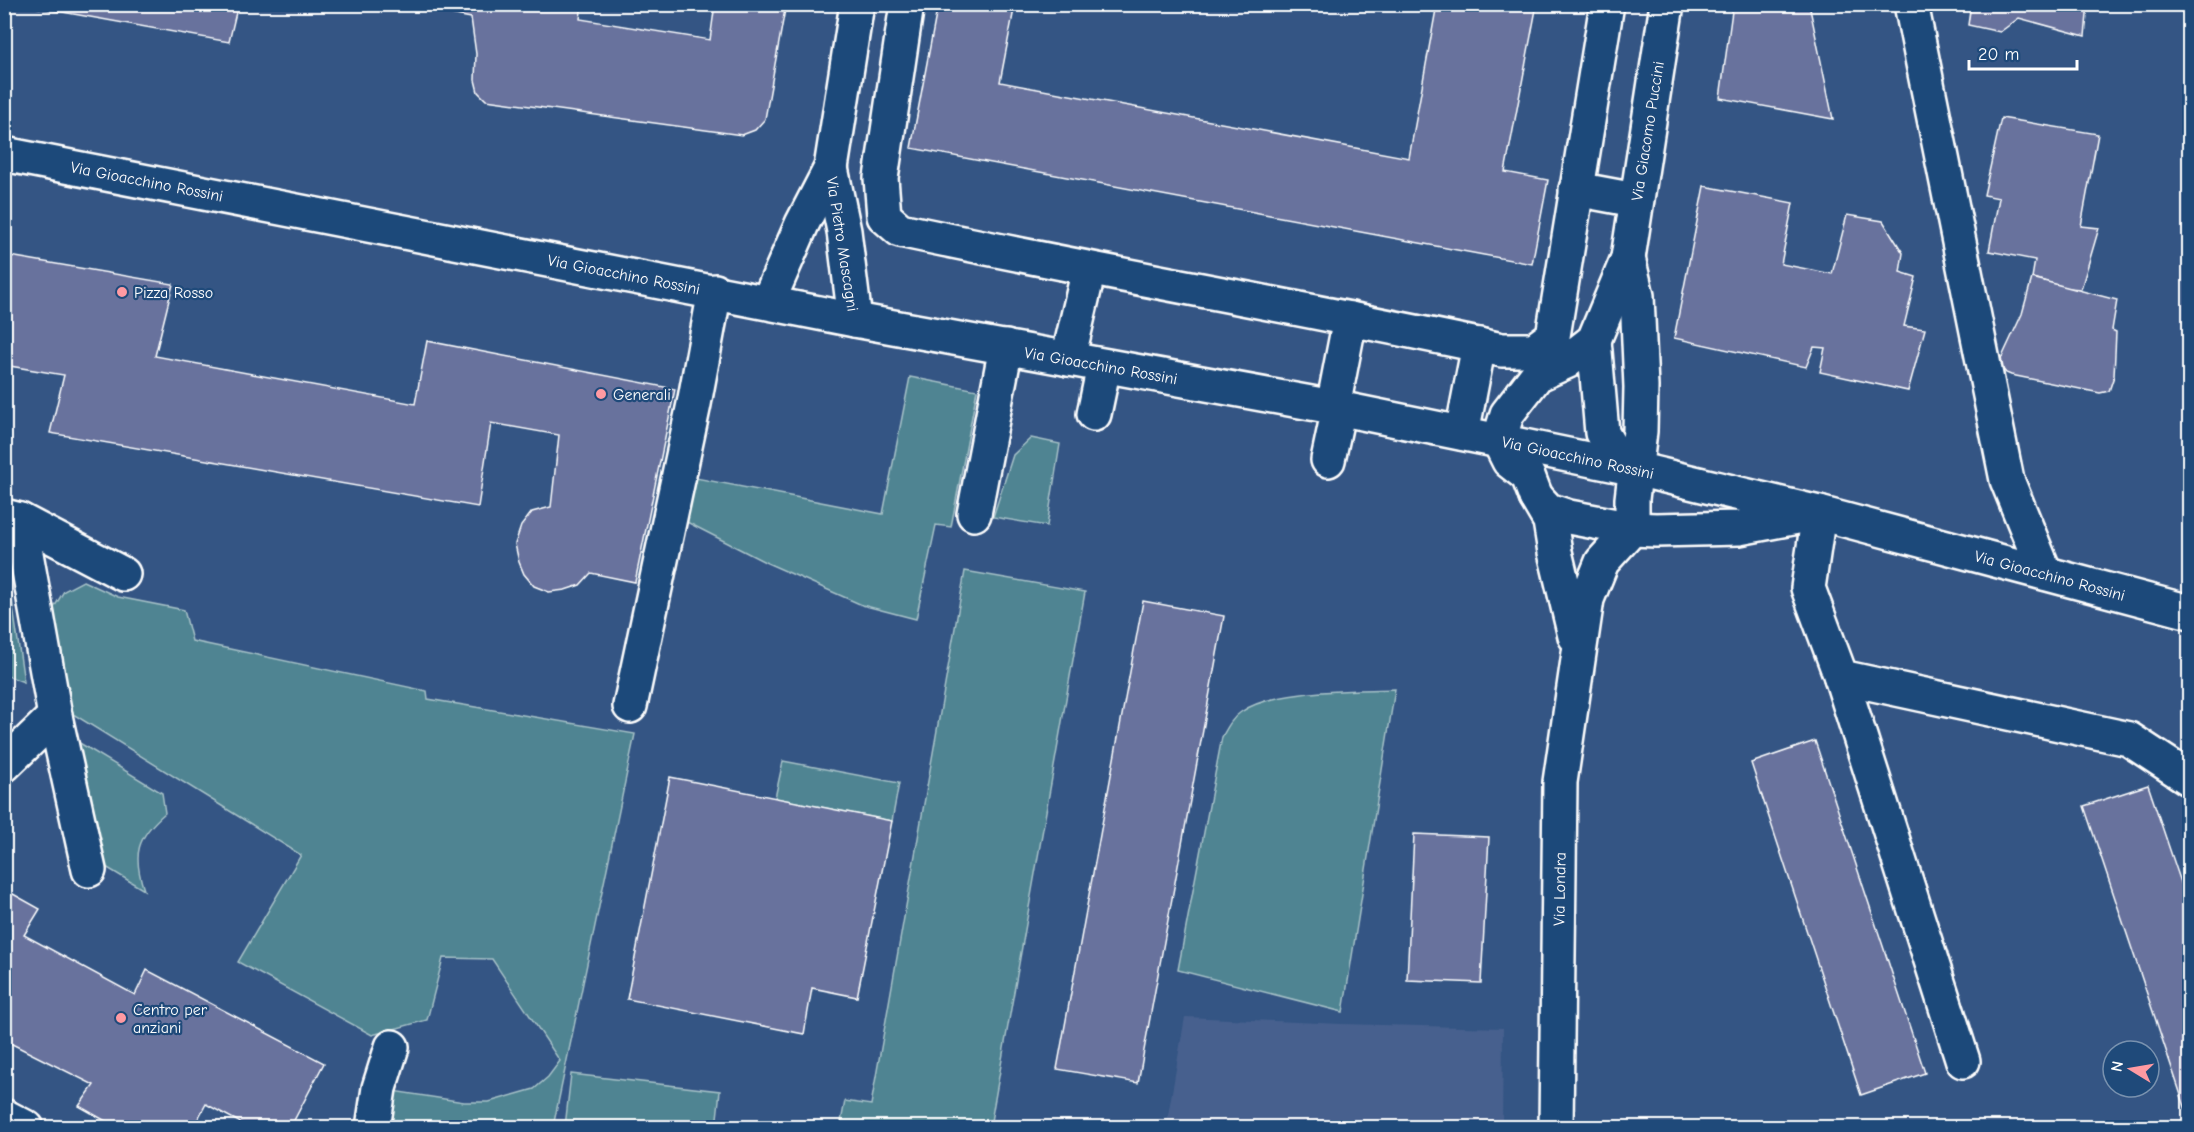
<svg xmlns="http://www.w3.org/2000/svg" width="2194" height="1132" font-family="'Comic Neue',sans-serif">
  <style>
    .built { fill: #47618e }
    .green { fill: #4f8492; stroke: #a7c2c8; stroke-width: 1.5 }
    .building { fill: #67729d; stroke: #fff; stroke-width: 1.5 }
    .lines { fill: none; stroke-linecap: round; stroke-linejoin: round }
    .minor-casing { stroke: #fff; stroke-width: 38 }
    .major-casing { stroke: #fff; stroke-width: 38 }
    .minor { stroke: #1f4a7a; stroke-width: 33 }
    .major { stroke: #1f4a7a; stroke-width: 33 }
    .poi-dot { fill: #ff9aa2; stroke: #1f4a7a; stroke-width: 2 }
    .labels { text-anchor: middle; stroke-width: 4.5; stroke-linejoin: round; paint-order: stroke }
    .street-label { font-size: 16px; fill: #fff; stroke: #1f4a7a }
    .poi-label { font-size: 16px; fill: #fff; stroke: #1f4a7a; text-anchor: start }
  </style>
  <rect width="100%" height="100%" fill="#345584"/>
  <filter id="ink" filterUnits="userSpaceOnUse"><feTurbulence type="fractalNoise" baseFrequency=".0167" numOctaves="2"/><feDisplacementMap in="SourceGraphic" scale="12" xChannelSelector="R" yChannelSelector="G"/><feConvolveMatrix kernelMatrix="1 2 1 2 8 2 1 2 1" color-interpolation-filters="sRGB"/></filter>
  <g filter="url(#ink)">
    <!-- built -->
    <polygon class="built" points="1185,1017 1341,1024 1503,1028 1502,1127 1166,1127"/>
    <!-- green -->
    <g class="green">
      <polygon points="910,377 977,390 951,527 936,525 916,619 862,605 765,562 681,519 691,477 883,514"/>
      <polygon points="1031,438 1060,444 1047,526 993,517 1013,455"/>
      <polygon points="965,571 1085,592 990,1127 840,1127 845,1101 871,1105"/>
      <polygon points="4,581 11,594 24,682 5,675"/>
      <polygon points="83,581 118,597 184,610 192,641 427,691 428,699 635,734 553,1127 385,1127 393,1091 464,1102 489,1102 534,1089 548,1077 560,1061 492,959 443,958 427,1020 372,1035 238,962 301,855 73,714 58,657 53,609 64,591"/>
      <path d="M1395,689L1343,1012L1178,970L1222,737C1227,728 1232,718 1241,712C1273,689 1354,691 1395,689Z"/>
      <path d="M78,742L162,793L165,813C137,837 132,854 144,890L106,867Z"/>
      <polygon points="783,761 899,783 892,821 775,798"/>
      <polygon points="571,1074 720,1091 716,1127 565,1127"/>
    </g>
    <!-- building -->
    <g class="building">
      <polygon points="18,4 238,4 229,42"/>
      <polygon points="399,4 582,4 580,19 710,40 715,4 786,4 765,119 755,130 742,135 486,100 478,92 475,80 476,54 471,18"/>
      <polygon points="938,4 1015,4 1000,82 1409,158 1437,4 1537,4 1505,172 1548,180 1532,264 911,148"/>
      <polygon points="1733,4 1809,4 1833,119 1720,98"/>
      <polygon points="1971,4 2088,4 2085,36 2019,18 2000,32 1968,25"/>
      <polygon points="2001,118 2098,134 2081,226 2099,228 2081,289 2068,288 2032,278 2035,260 1989,251 1999,198 1984,195"/>
      <polygon points="1704,186 1793,203 1781,264 1832,274 1847,215 1883,221 1903,253 1900,272 1916,277 1904,326 1925,329 1908,391 1820,372 1825,348 1814,347 1806,367 1674,338"/>
      <polygon points="4,255 173,284 155,356 415,404 427,341 675,389 635,582 591,573 580,585 565,590 549,592 534,586 524,574 519,562 515,544 521,526 532,512 551,507 559,435 491,423 478,507 50,433 64,375 4,365"/>
      <polygon points="2032,278 2117,300 2112,330 2116,332 2114,376 2109,391 2100,393 2011,375 2006,373 2002,368 2000,362 2002,357 2022,314"/>
      <polygon points="1143,601 1224,616 1138,1083 1057,1069"/>
      <polygon points="1815,741 1925,1073 1861,1095 1751,763"/>
      <polygon points="670,777 892,821 857,997 812,988 804,1034 627,999"/>
      <polygon points="2148,785 2190,909 2190,1122 2084,806"/>
      <polygon points="1414,834 1489,837 1481,983 1407,980"/>
      <polygon points="13,894 40,909 24,935 135,995 147,970 324,1063 290,1128 250,1128 206,1104 193,1128 118,1128 79,1106 94,1085 4,1040 4,901"/>
      <polygon points="1617,1125 1702,1127 1702,1128 1617,1128"/>
    </g>
    <g class="lines">
      <!-- minor casing -->
      <g class="minor-casing">
        <g id="minor">
          <path d="M907,4L881,178L884,216L900,230C1100,273 1302,307 1502,350H1534L1553,336L1607,4"/>
          <polyline points="1911,4 2007,480 2045,573"/>
          <polyline points="831,168 844,231 855,320"/>
          <polyline points="1576,189 1635,200"/>
          <polyline points="768,302 802,224 831,168 857,4"/>
          <polyline points="1594,340 1602,433 1612,450 1636,469"/>
          <polyline points="1068,359 1089,269"/>
          <polyline points="1333,407 1350,319"/>
          <polyline points="1094,414 1104,366"/>
          <polyline points="1462,433 1479,345"/>
          <polyline points="1328,460 1339,408"/>
          <polyline points="1536,497 1548,510 1569,517 1632,529 1656,530 1739,528 1819,513 1808,588 1841,677 2129,739 2190,779"/>
          <polyline points="974,514 1006,347"/>
          <polyline points="4,516 20,520 123,574"/>
          <polyline points="20,520 55,716 89,870"/>
          <polyline points="1575,636 1555,552 1550,521 1536,497 1528,476 1509,461 1499,441 1507,414 1537,375 1566,362 1594,340 1628,258 1667,4"/>
          <polyline points="1841,677 1963,1061"/>
          <polyline points="630,706 694,404 715,291"/>
          <polyline points="4,765 55,716"/>
          <polyline points="4,1116 27,1128"/>
          <polyline points="373,1128 379,1088 392,1047"/>
          <polyline points="1556,1128 1560,782 1587,599 1602,562 1632,529 1632,499 1640,431 1641,387 1637,296 1628,258"/>
        </g>
      </g>
      <!-- major casing -->
      <g class="major-casing">
        <polyline id="major" points="4,154 855,320 1333,407 1636,469 1819,513 2190,612"/>
      </g>
      <!-- minor -->
      <use href="#minor" class="minor"/>
      <!-- major -->
      <use href="#major" class="major"/>
    </g>
  </g>
  <!-- markers -->
  <g class="poi-dot">
    <circle cx="122" cy="292" r="6"/>
    <circle cx="601" cy="394" r="6"/>
    <circle cx="121" cy="1018" r="6"/>
  </g>
  <g class="labels">
    <!-- street labels -->
    <g class="street-label">
      <text transform="translate(1647 131) rotate(-81)" y="6">Via Giacomo Puccini</text>
      <text transform="translate(147 181) rotate(11)" y="6">Via Gioacchino Rossini</text>
      <text transform="translate(843 244) rotate(81)" y="6">Via Pietro Mascagni</text>
      <text transform="translate(624 274) rotate(11)" y="6">Via Gioacchino Rossini</text>
      <text transform="translate(1101 365) rotate(10)" y="6">Via Gioacchino Rossini</text>
      <text transform="translate(1578 457) rotate(12)" y="6">Via Gioacchino Rossini</text>
      <text transform="translate(2050 575) rotate(15)" y="6">Via Gioacchino Rossini</text>
      <text transform="translate(1559 889) rotate(-89)" y="6">Via Londra</text>
    </g>
    <!-- poi labels -->
    <g class="poi-label">
      <text x="134" y="298">Pizza Rosso</text>
      <text x="613" y="400">Generali</text>
      <text x="133" y="1015">Centro per<tspan x="133" dy="18">anziani</tspan></text>
    </g>
  </g>
  <!-- margin -->
  <rect width="2194" height="1132" fill="none" stroke="#1f4a7a" stroke-width="24"/>
  <rect x="12" y="12" width="2170" height="1108" fill="none" stroke="#fff" stroke-width="2" filter="url(#ink)"/>
  <!-- north arrow -->
  <g transform="translate(2131 1069) rotate(281)"><circle r="28" fill="#1f4a7a" stroke="#7992af" stroke-width="1.5"/>
  <path d="M0-4.5L10 22L0 15L-10 22Z" fill="#ff9aa2"/>
  <text y="-9" font-size="16" font-weight="bold" text-anchor="middle" fill="#ffffff">N</text>
  </g>
  <!-- scale -->
  <path d="M1969 60v9h108v-9" fill="none" stroke="#ffffff" stroke-width="3"/>
  <text x="1978" y="60" font-size="18" fill="#ffffff" stroke="#1f4a7a" stroke-width="4.5" paint-order="stroke">20 m</text>
</svg>
